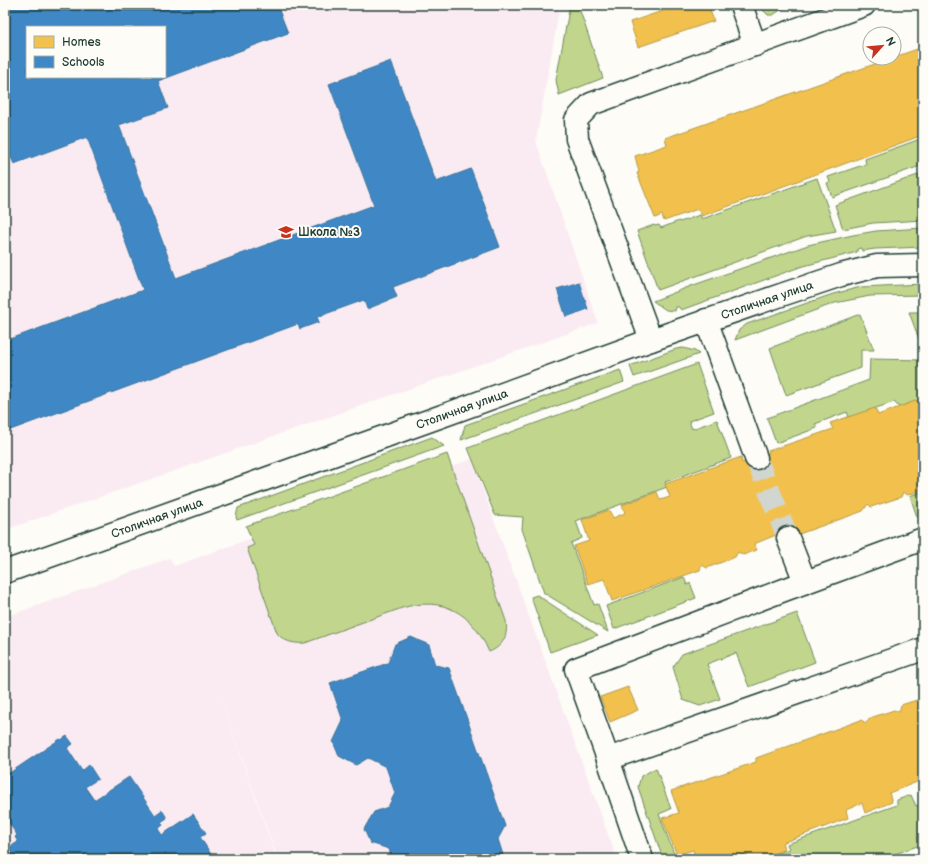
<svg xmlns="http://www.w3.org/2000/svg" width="928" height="864" font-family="'Balsamiq Sans',sans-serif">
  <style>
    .built { fill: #faebf2; fill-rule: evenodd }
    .green { fill: #c1d68c; stroke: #708a60 }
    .homes { fill: #f2c14e; stroke: #b39946 }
    .schools { fill: #3f88c5; stroke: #35729a; fill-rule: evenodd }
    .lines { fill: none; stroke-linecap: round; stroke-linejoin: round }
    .minor-tunnel { stroke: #d1d6d0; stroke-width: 22; stroke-dasharray: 22 11; stroke-linecap: butt }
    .minor-casing { stroke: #1f3d34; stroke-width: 25 }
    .minor { stroke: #fdfcf7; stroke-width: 22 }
    .labels { text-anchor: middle; stroke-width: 4; stroke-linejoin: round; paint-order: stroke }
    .poi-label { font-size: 12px; font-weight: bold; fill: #1f3d34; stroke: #fdfcf7; text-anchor: start }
    .street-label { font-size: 12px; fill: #1f3d34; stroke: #fdfcf7 }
  </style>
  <rect width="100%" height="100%" fill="#fdfcf7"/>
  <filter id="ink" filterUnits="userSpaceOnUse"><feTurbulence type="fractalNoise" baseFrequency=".025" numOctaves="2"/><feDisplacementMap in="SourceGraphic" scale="8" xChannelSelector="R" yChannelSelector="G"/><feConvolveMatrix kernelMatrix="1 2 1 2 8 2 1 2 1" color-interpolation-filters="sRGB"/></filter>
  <g filter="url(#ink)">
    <!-- built -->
    <g class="built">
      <path d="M5,5H560L536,141L598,323L5,530ZM27,27H165V77H27Z"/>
      <polygon points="472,459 617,859 278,859 215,683 277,859 5,859 5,617 170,558 174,566"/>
    </g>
    <!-- green -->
    <g class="green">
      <polygon points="570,5 578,5 603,78 559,95 556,80"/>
      <polygon points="758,5 788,5 773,15 768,15"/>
      <polygon points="923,138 923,165 832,197 827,183 830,182 828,177 866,164 865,159"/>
      <polygon points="923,173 923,220 873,223 843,229 835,205"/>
      <polygon points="817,178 836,231 807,236 658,290 637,231 654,225 655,226 659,225 661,228 679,221 680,222 700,215 702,219"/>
      <polygon points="923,228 923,247 875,249 862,251 861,248 857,249 857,252 800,267 681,310 679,307 676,307 675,311 666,310 653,301 691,286 808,245 853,235 876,231"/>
      <polygon points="923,284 923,295 870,296 835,303 735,340 739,330 747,324 833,294 861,287"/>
      <polygon points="909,312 923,312 923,350"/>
      <polygon points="860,314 874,350 861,350 861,368 786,395 770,348"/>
      <polygon points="683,348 695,351 699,354 634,377 630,366 676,349"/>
      <polygon points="870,359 923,360 923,399 899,407 894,402 849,417 847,412 815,424 817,428 776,443 767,418 869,380"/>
      <polygon points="697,364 714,412 689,421 692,429 717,420 731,458 665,482 667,487 576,521 582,538 571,543 594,605 598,604 608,632 544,593 522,529 523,517 495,515 468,448"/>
      <polygon points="620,370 624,382 461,440 465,425"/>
      <polygon points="432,437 444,446 237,520 236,517 238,508"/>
      <path d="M447,454L506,621C508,635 504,646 489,652C472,612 443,596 402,608L305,643C294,644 284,642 277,633L247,548L254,545L246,526Z"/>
      <polygon points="923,491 923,515 917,517 910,496"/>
      <polygon points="684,577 687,585 690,583 696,598 614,629 606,606"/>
      <polygon points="537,595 598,635 550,652 531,597"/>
      <polygon points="797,613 815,662 749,687 736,653 707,664 720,699 700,706 683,700 673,667 682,654"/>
      <polygon points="656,768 671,809 659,814 676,859 663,859 638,787 641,776"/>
      <polygon points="911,795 916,806 923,804 923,844 881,859 762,859 789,849 787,844 897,805 897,800"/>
    </g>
    <!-- homes -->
    <g class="homes">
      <polygon points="680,5 708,5 714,21 638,47 630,22"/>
      <polygon points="923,47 923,135 702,216 698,209 664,221 662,215 655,218 637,173 639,172 635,156 667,145 665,138"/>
      <polygon points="923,398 923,489 908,495 903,492 901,497 871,507 868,504 863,511 788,538 779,534 771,537 754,544 757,550 743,555 738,552 735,557 707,568 702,565 700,570 612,601 604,579 588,584 574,546 589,541 582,520 609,510 613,518 625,513 622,505 657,492 660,500 670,497 665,484 741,457 742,463 756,458 769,453 768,451 833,429 830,423 875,408 878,415"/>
      <polygon points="628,687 638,710 610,722 600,697"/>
      <polygon points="923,698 923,783 922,780 889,793 892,802 865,813 862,803 846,810 848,818 782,843 785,849 760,859 696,859 693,850 677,855 662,818 679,813 671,791 756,762 756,758 861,720 866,723 870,718 894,710 899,712 901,705"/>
    </g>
    <!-- schools -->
    <g class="schools">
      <path d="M5,5H277L288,33L158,81L168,108L119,125L176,278L374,205L329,84L391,61L436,182L471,169L500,247L393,287L397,297L367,309L364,300L317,317L319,322L300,329L298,324L5,432V341L143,290L87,137L14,164L7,148L5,149ZM27,27H165V77H27Z"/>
      <polygon points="579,282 588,309 566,317 557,289"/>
      <polygon points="411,637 429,645 435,665 449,668 505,826 498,839 503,855 501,859 392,859 389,849 370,843 364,829 374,812 388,807 395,793 386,767 368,758 356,765 339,756 333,742 343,721 330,683 388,663 395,644"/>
      <polygon points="67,736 73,744 67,748 82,771 89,765 98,779 85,787 94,800 129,777 155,815 162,810 167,818 161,822 163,825 158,829 162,835 193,814 206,833 200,837 214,859 5,859 5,850 18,842 15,837 17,835 5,817 5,776 60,739 61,740"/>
    </g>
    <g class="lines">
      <!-- minor-tunnel -->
      <polyline class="minor-tunnel" points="756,458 788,538"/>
      <!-- minor casing -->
      <g class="minor-casing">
        <g id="minor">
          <polyline points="741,5 755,45"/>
          <polyline points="706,320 756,458"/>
          <polyline points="651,340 577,139 576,120 591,104 864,5"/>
          <polyline points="788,538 805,582"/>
          <polyline points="5,572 442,416 651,340 784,294 841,275 877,266 923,265"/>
          <polyline points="608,759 923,649"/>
          <polyline points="642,859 608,759 576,669 784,590 923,539"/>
        </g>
      </g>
      <!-- minor -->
      <use href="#minor" class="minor"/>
    </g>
  </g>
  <!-- icons -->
  <defs>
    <g id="school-bare" transform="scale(1.2)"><path d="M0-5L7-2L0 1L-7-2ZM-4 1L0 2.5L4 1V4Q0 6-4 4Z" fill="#c8321e" stroke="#fdfcf7" stroke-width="2.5" paint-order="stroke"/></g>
  </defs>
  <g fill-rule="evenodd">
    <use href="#school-bare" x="286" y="232"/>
  </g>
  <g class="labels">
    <!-- poi labels -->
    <g class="poi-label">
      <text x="298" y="236">Школа №3</text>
    </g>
    <!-- street labels -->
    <g class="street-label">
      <text transform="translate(767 300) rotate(-19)" y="4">Столичная улица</text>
      <text transform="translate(462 409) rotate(-20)" y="4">Столичная улица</text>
      <text transform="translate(157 518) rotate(-20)" y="4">Столичная улица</text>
    </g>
  </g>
  <!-- margin -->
  <rect width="928" height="864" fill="none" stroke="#fdfcf7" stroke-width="20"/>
  <rect x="10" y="10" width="908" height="844" fill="none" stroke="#1f3d34" stroke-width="1.5" filter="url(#ink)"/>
  <!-- legend -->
  <rect x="26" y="26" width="140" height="52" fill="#fdfcf7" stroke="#a4b0a9"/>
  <rect x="34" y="36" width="20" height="12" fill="#f2c14e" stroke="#a4b0a9"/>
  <text x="62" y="46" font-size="12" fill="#1f3d34">Homes</text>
  <rect x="34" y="56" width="20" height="12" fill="#3f88c5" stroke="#a4b0a9"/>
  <text x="62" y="66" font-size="12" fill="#1f3d34">Schools</text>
  <!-- north arrow -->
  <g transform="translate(882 46) rotate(63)"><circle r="19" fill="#fdfcf7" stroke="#a4b0a9"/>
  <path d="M0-3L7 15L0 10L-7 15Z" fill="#c8321e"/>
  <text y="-6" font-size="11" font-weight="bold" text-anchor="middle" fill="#1f3d34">N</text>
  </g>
</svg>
